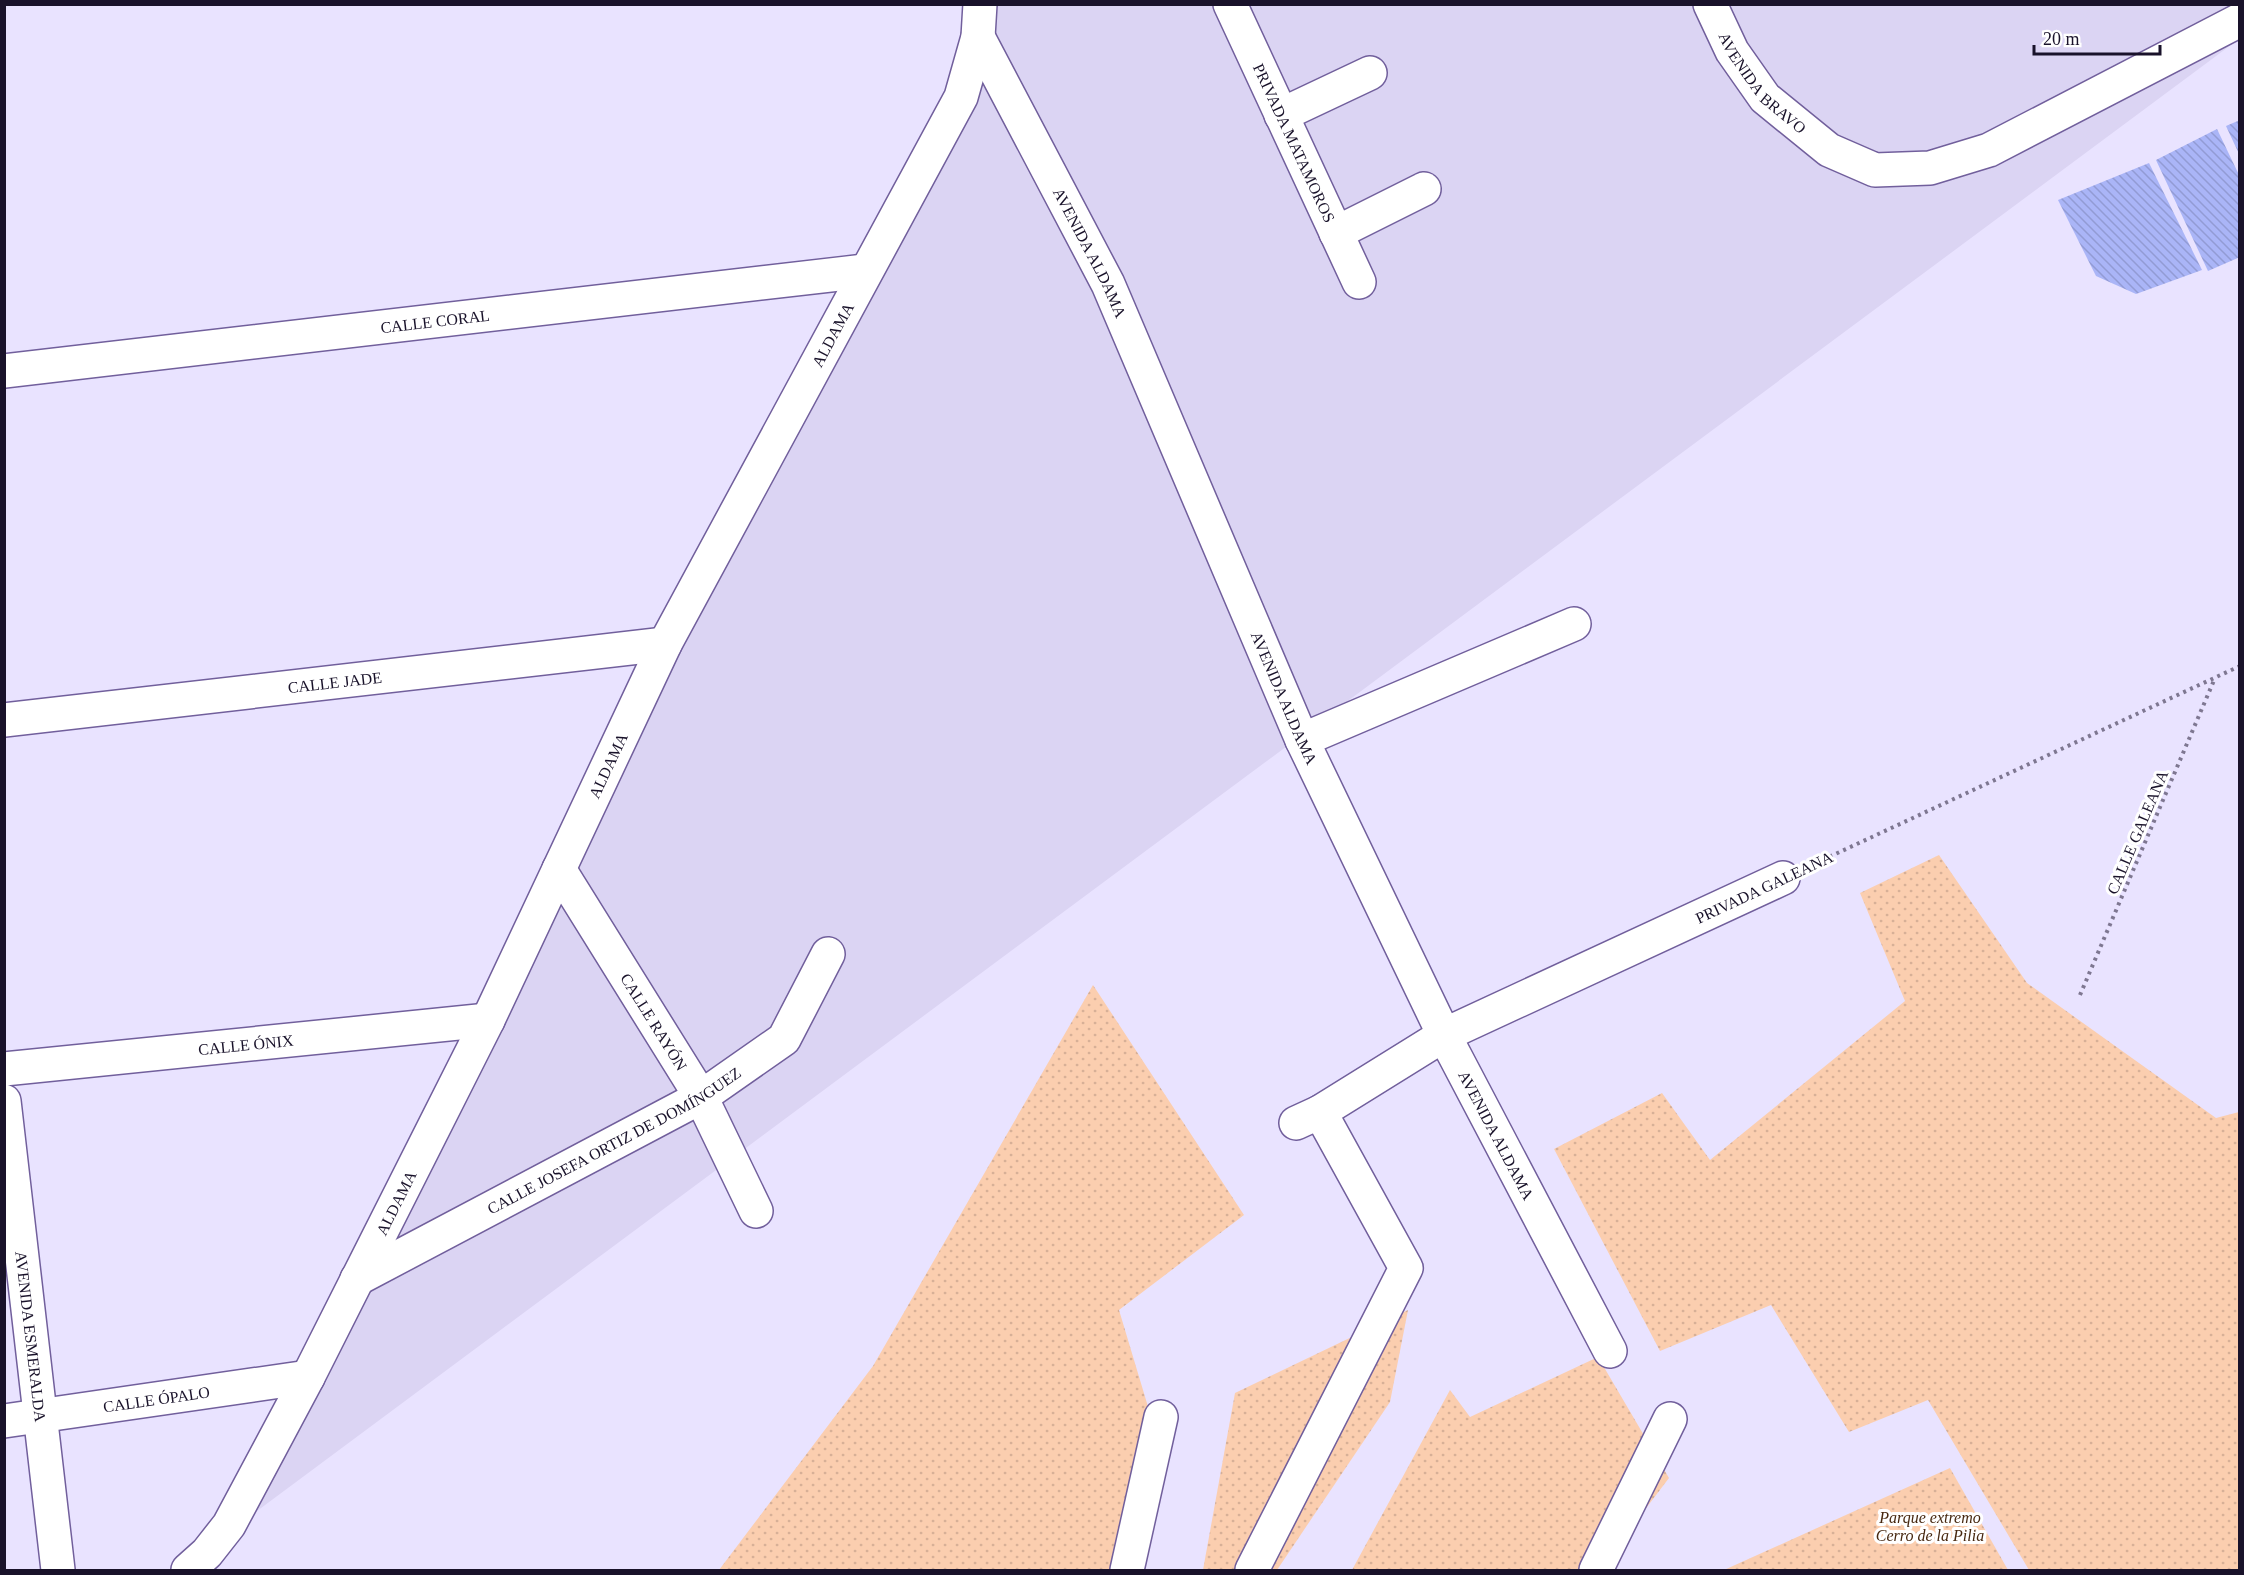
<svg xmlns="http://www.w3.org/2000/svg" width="2244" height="1575" font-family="'Times New Roman',serif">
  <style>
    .built { fill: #dbd4f3 }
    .grass { fill: url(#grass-dots) }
    .building { fill: url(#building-back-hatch) }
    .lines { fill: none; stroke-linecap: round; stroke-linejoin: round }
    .street-casing { stroke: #715f9c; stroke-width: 36 }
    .path { stroke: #7e7791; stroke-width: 4; stroke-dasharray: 3 4.5; stroke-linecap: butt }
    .street { stroke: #fff; stroke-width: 33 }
    .labels { text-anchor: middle; stroke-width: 6; stroke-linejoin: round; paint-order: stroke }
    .street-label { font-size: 16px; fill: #19122a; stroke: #fff }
    .park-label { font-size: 16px; font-style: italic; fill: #472810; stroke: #fff }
  </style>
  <defs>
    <pattern id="grass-dots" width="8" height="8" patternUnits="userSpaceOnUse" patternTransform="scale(1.5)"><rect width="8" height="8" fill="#fbceaf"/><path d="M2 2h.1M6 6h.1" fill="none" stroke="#d7b097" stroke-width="1.8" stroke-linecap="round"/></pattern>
    <pattern id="building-back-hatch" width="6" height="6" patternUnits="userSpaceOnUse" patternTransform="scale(1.5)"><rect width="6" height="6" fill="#aab5f7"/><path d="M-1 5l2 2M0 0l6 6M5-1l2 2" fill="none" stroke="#929bd4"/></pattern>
  </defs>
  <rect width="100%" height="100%" fill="#e9e3ff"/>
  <!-- built -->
  <polygon class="built" points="975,5 2239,5 2239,39 195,1557 959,82"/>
  <!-- grass -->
  <g class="grass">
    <polygon points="1939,855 2027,983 2216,1118 2239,1112 2239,1570 2029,1570 1928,1400 1849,1432 1771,1305 1660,1351 1554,1149 1662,1093 1710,1160 1905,1001 1860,893"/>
    <polygon points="1093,985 1244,1215 1119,1310 1152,1420 1122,1570 719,1570 873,1366"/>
    <polygon points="1408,1310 1390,1402 1277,1570 1203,1570 1235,1393"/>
    <polygon points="1598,1357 1669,1478 1599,1570 1352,1570 1450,1390 1470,1417"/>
    <polygon points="1950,1468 2008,1570 1724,1570"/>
  </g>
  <!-- building -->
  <g class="building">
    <polygon points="2240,120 2240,156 2226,126"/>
    <polygon points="2217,129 2240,177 2240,257 2208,271 2156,160"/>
    <polygon points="2149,163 2202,270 2136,294 2096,276 2058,200"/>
  </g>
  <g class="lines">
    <!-- street casing -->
    <g class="street-casing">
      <g id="street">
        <path id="s1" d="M1230,4L1359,282"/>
        <path id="s2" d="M1710,4L1732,51L1765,98L1829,150L1875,170L1930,168L1989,150L2240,20"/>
        <path id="s3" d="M978,37L1108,284L1302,740L1444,1035L1610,1351"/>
        <polyline points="1281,115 1370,73"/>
        <polyline points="1336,233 1424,189"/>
        <path id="s4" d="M4,371L865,271"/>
        <path id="s5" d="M4,720L665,644"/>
        <polyline points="1302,740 1574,624"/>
        <path id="s6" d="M559,869L701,1097L756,1211"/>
        <path id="s7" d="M4,1069L488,1020"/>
        <path id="s8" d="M4,1101L58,1570"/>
        <polyline points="1296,1123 1320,1112 1444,1035 1783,878"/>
        <path id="s9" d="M357,1279L701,1097L784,1039L828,954"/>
        <path id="s10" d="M4,1421L308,1377"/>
        <path id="s11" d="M188,1570L207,1553L229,1525L308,1377L488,1020L665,644L961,97L978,37L980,4"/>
        <polyline points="1127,1570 1161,1417"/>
        <polyline points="1252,1570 1406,1268 1320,1112"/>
        <polyline points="1596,1570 1670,1419"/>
      </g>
    </g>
    <!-- path -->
    <g class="path">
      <polyline points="1816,863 2240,666"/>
      <polyline points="2080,995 2215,678"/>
    </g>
    <!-- street -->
    <use href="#street" class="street"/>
  </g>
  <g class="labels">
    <!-- street labels -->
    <g class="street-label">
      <text dy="6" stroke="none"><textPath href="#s2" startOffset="96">AVENIDA BRAVO</textPath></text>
      <text dy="6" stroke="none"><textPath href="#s1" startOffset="153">PRIVADA MATAMOROS</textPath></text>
      <text dy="6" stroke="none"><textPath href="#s3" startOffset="243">AVENIDA ALDAMA</textPath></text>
      <text dy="6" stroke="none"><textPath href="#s4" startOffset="434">CALLE CORAL</textPath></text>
      <text dy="6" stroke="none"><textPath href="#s11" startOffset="1396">ALDAMA</textPath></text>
      <text dy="6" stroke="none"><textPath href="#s5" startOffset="333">CALLE JADE</textPath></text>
      <text dy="6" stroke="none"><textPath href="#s3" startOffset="729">AVENIDA ALDAMA</textPath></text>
      <text dy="6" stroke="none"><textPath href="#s11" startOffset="910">ALDAMA</textPath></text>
      <text transform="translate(2137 832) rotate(-67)" y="6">CALLE GALEANA</text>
      <text transform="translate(1764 887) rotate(-25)" y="6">PRIVADA GALEANA</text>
      <text dy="6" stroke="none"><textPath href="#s6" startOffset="180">CALLE RAYÓN</textPath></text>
      <text dy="6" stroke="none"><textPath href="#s7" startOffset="243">CALLE ÓNIX</textPath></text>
      <text dy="6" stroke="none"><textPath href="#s3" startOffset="1215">AVENIDA ALDAMA</textPath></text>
      <text dy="6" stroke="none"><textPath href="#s9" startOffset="292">CALLE JOSEFA ORTIZ DE DOMÍNGUEZ</textPath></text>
      <text dy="6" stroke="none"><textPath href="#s11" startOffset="424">ALDAMA</textPath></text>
      <text dy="6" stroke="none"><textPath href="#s8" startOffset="237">AVENIDA ESMERALDA</textPath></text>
      <text dy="6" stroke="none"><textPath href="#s10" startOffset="154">CALLE ÓPALO</textPath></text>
    </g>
    <!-- park labels -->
    <g class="park-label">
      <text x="1930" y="1523">Parque extremo<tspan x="1930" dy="18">Cerro de la Pilia</tspan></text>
    </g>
  </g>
  <!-- border -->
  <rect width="2244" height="1575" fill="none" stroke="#19122a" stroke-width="12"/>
  <!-- scale -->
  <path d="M2034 45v9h126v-9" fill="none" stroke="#19122a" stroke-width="3"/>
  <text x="2043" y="45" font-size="18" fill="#19122a" stroke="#ffffff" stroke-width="4.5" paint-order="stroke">20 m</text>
</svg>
